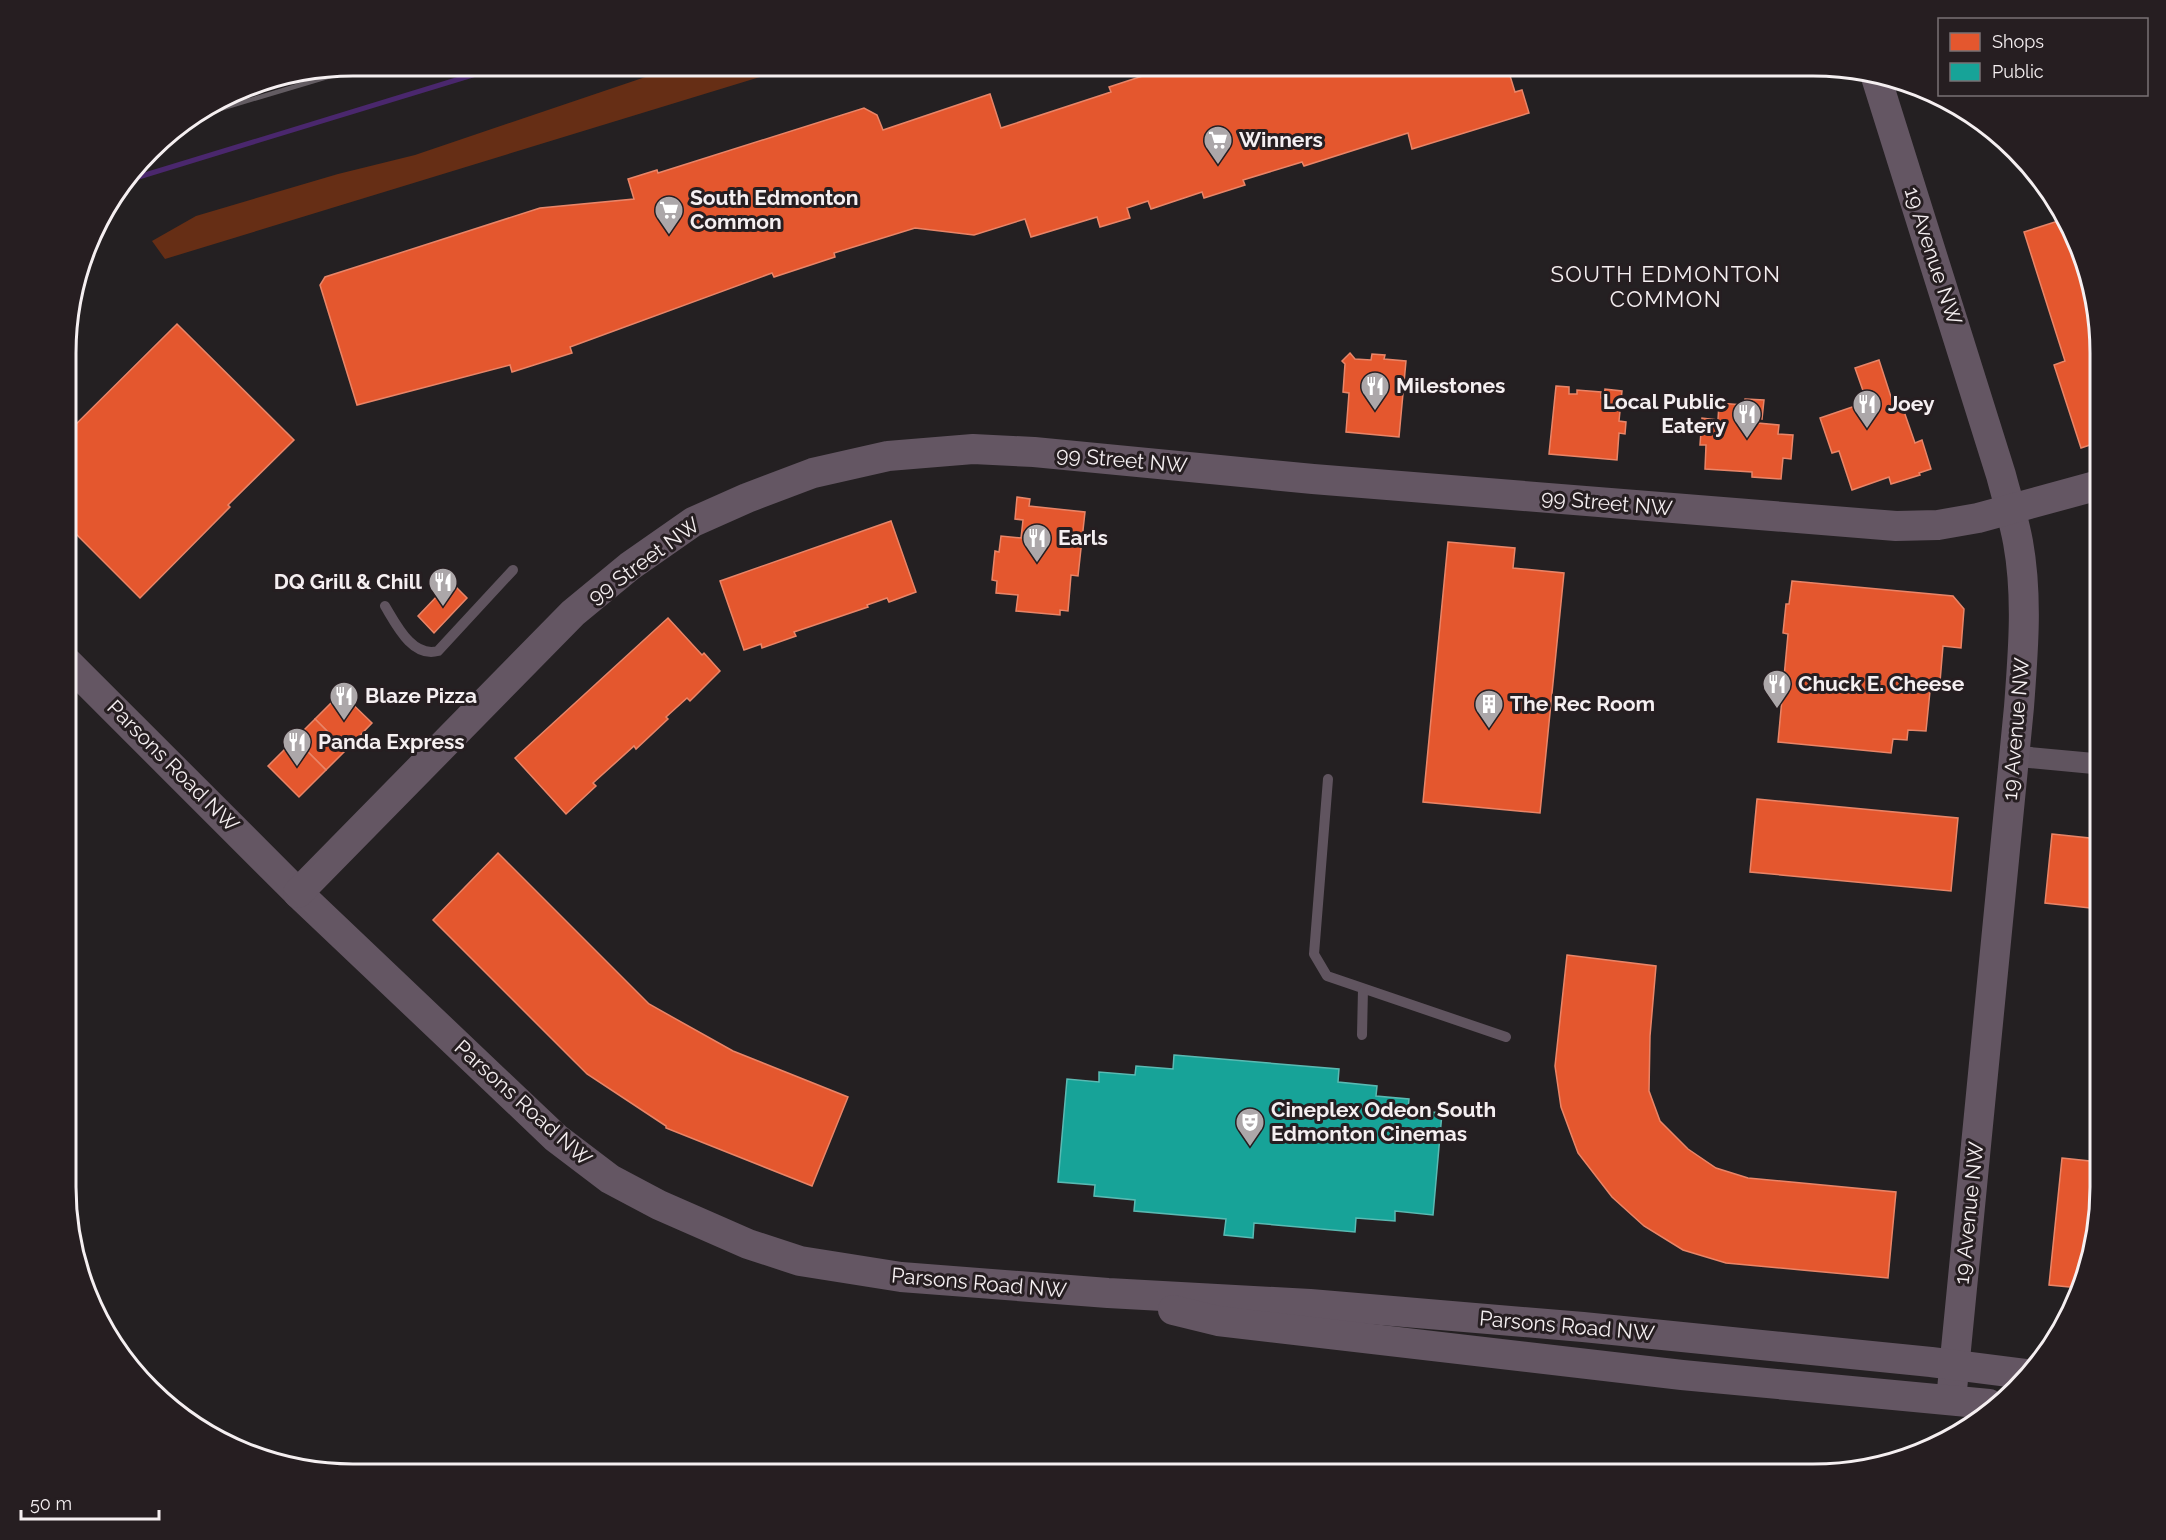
<svg xmlns="http://www.w3.org/2000/svg" width="2166" height="1540" font-family="Raleway,sans-serif">
  <style>
    .green { fill: #662e15 }
    .shops { fill: #e4572e; stroke: #e98568; stroke-width: 1.5 }
    .public { fill: #17a398; stroke: #5abab3; stroke-width: 1.5 }
    .lines { fill: none; stroke-linecap: round; stroke-linejoin: round }
    .stream { stroke: #4a276d; stroke-width: 5 }
    .lane { stroke: #60545f; stroke-width: 10 }
    .street { stroke: #60545f; stroke-width: 21 }
    .secondary { stroke: #645663; stroke-width: 30 }
    .rail { stroke: #635c62; stroke-width: 4.5 }
    .labels { text-anchor: middle; stroke-width: 6; stroke-linejoin: round; paint-order: stroke }
    .poi-label { font-size: 21px; font-weight: bold; fill: #f5eff1; stroke: #261e21; text-anchor: start }
    .street-label { font-size: 21px; fill: #f5eff1; stroke: #261e21 }
    .neighbourhood-label { font-size: 22px; letter-spacing: 1.5px; fill: #f5eff1; stroke: #261e21 }
    .rim { fill: none; stroke: #f5eff1; stroke-width: 3 }
  </style>
  <rect width="100%" height="100%" fill="#242022"/>
  <!-- green -->
  <polygon class="green" points="678,66 796,66 165,259 152,241 196,216 338,174 415,155"/>
  <!-- shops -->
  <g class="shops">
    <polygon points="1160,66 1507,66 1515,92 1522,90 1529,113 1412,149 1408,133 1304,166 1302,162 1243,180 1245,185 1204,198 1202,192 1151,209 1148,201 1127,208 1130,218 1100,227 1097,217 1031,237 1025,219 974,235 915,228 834,253 835,257 774,277 772,273 570,347 572,353 512,372 510,365 357,405 320,285 325,277 540,208 634,199 628,179 657,170 658,173 864,108 877,115 883,130 990,94 1001,128 1111,92 1109,87 1161,70"/>
    <polygon points="2064,219 2070,226 2099,335 2099,442 2081,448 2054,365 2065,361 2024,232"/>
    <polygon points="177,324 294,440 228,505 230,507 140,598 68,526 68,432"/>
    <polygon points="1350,353 1355,359 1371,360 1372,354 1385,355 1384,359 1406,361 1399,437 1346,432 1349,393 1343,392 1345,364 1342,361"/>
    <polygon points="1879,360 1892,400 1899,397 1915,443 1922,440 1931,469 1919,473 1920,475 1891,484 1889,477 1852,490 1839,451 1832,453 1820,418 1867,402 1855,368"/>
    <polygon points="1556,386 1569,387 1569,394 1577,394 1577,390 1601,392 1601,398 1604,398 1605,389 1622,391 1619,421 1626,422 1625,434 1619,433 1617,460 1549,454"/>
    <polygon points="1745,399 1764,400 1762,419 1759,418 1758,423 1779,425 1778,434 1793,435 1791,459 1783,458 1781,479 1752,477 1752,472 1705,469 1706,445 1700,445 1702,418 1718,420 1719,403 1744,405"/>
    <polygon points="1017,497 1030,499 1029,506 1085,512 1078,576 1071,575 1068,611 1060,610 1060,615 1016,611 1018,595 996,593 997,581 992,580 995,551 999,552 1001,536 1021,538 1023,520 1015,519"/>
    <polygon points="891,521 916,592 889,602 887,598 867,605 868,607 794,632 796,636 762,648 761,644 744,650 720,581"/>
    <polygon points="1448,542 1515,548 1513,568 1564,573 1540,813 1423,802"/>
    <polygon points="1792,581 1953,596 1964,609 1961,648 1943,646 1940,682 1931,681 1926,731 1908,730 1907,740 1893,739 1891,753 1778,742 1788,634 1783,633 1786,604 1789,604"/>
    <polygon points="451,582 467,598 434,633 418,616 440,593 439,592 442,588 443,590"/>
    <polygon points="668,618 702,655 704,653 720,671 690,701 687,698 666,717 668,719 636,749 634,746 593,783 596,786 566,814 515,758"/>
    <polygon points="341,693 372,723 346,750 315,719"/>
    <polygon points="315,719 346,750 326,770 295,739"/>
    <polygon points="295,739 326,770 299,797 268,766"/>
    <polygon points="1757,799 1958,818 1951,891 1750,872"/>
    <polygon points="2052,834 2099,839 2099,909 2045,903"/>
    <polygon points="498,853 649,1004 733,1051 848,1097 812,1186 666,1128 666,1126 587,1074 433,920"/>
    <polygon points="1567,955 1656,966 1650,1036 1649,1091 1660,1121 1688,1149 1716,1168 1748,1178 1896,1192 1888,1278 1726,1263 1683,1250 1644,1226 1612,1197 1578,1153 1561,1107 1555,1066"/>
    <polygon points="2062,1158 2099,1162 2099,1205 2085,1279 2080,1288 2049,1285"/>
  </g>
  <!-- public -->
  <polygon class="public" points="1174,1055 1339,1069 1338,1082 1377,1086 1376,1096 1409,1099 1408,1110 1442,1113 1433,1215 1395,1211 1395,1221 1356,1218 1355,1232 1254,1223 1253,1238 1224,1235 1226,1219 1134,1211 1135,1200 1094,1196 1095,1185 1058,1182 1067,1079 1099,1082 1099,1072 1135,1075 1136,1066 1173,1069"/>
  <g class="lines">
    <!-- stream -->
    <polyline class="stream" points="132,179 502,66"/>
    <!-- lane -->
    <g class="lane">
      <path d="M385,606C396,624 412,658 438,651L513,570"/>
      <polyline points="1328,779 1314,954 1327,976 1506,1037"/>
      <polyline points="1362,1035 1363,989"/>
    </g>
    <!-- street -->
    <polyline class="street" points="2014,756 2099,764"/>
    <!-- secondary -->
    <g class="secondary">
      <path d="M1876,77L2001,475C2007,498 2014,520 2018,542C2028,597 2023,653 2019,707L1951,1400"/>
      <polyline points="68,663 298,893 556,1138 610,1179 659,1205 748,1244 800,1261 901,1277 1108,1293 1310,1304 1583,1327 1931,1362 2025,1374"/>
      <polyline points="298,893 573,613 630,566 693,522 747,498 813,473 888,456 973,449 1034,452 1313,479 1896,526 1938,525 1978,518 2099,485"/>
      <polyline points="1173,1310 1218,1321 1682,1375 1989,1404"/>
    </g>
    <!-- rail -->
    <polyline class="rail" points="200,115 364,66"/>
  </g>
  <!-- icons -->
  <defs>
    <g id="supermarket-pin" transform="scale(1.5)"><path d="M0 17L-7.5 6A9.5 9.5 0 1 1 7.5 6Z" fill="#aca7a9" stroke="#261e21"/><path d="M-6-5.5h2.5l.6 2H6L4.5 2H-2.5L-4.4-4H-6ZM-1.5 3.2a1.3 1.3 0 1 0 .1 0ZM3 3.2a1.3 1.3 0 1 0 .1 0Z" fill="#fff"/></g>
    <g id="restaurant-pin" transform="scale(1.5)"><path d="M0 17L-7.5 6A9.5 9.5 0 1 1 7.5 6Z" fill="#aca7a9" stroke="#261e21"/><path d="M-5-6h1v4h1v-4h1v4h1v-4h1v5L-1.5 .5V6h-2V.5L-5-1ZM5-6V6H3V1.5H1.5Q1.5-4 5-6Z" fill="#fff"/></g>
    <g id="building-pin" transform="scale(1.5)"><path d="M0 17L-7.5 6A9.5 9.5 0 1 1 7.5 6Z" fill="#aca7a9" stroke="#261e21"/><path d="M-4-6H4V6H1V3H-1V6H-4ZM-2.5-4.3h1.7v1.8h-1.7ZM.8-4.3h1.7v1.8H.8ZM-2.5-1h1.7V.8h-1.7ZM.8-1h1.7V.8H.8Z" fill="#fff"/></g>
    <g id="theatre-pin" transform="scale(1.5)"><path d="M0 17L-7.5 6A9.5 9.5 0 1 1 7.5 6Z" fill="#aca7a9" stroke="#261e21"/><path d="M-5-5.5Q0-4 5-5.5V0Q5 5 0 6Q-5 5-5 0ZM-3.3-2.5H-1v1.5H-3.3ZM1-2.5H3.3v1.5H1ZM-2.8 1Q0 5.5 2.8 1Z" fill="#fff"/></g>
  </defs>
  <g fill-rule="evenodd">
    <use href="#supermarket-pin" x="1218" y="140"/>
    <use href="#supermarket-pin" x="669" y="210"/>
    <use href="#restaurant-pin" x="1375" y="386"/>
    <use href="#restaurant-pin" x="1867" y="404"/>
    <use href="#restaurant-pin" x="1747" y="414"/>
    <use href="#restaurant-pin" x="1037" y="538"/>
    <use href="#restaurant-pin" x="443" y="582"/>
    <use href="#restaurant-pin" x="1777" y="684"/>
    <use href="#restaurant-pin" x="344" y="696"/>
    <use href="#building-pin" x="1489" y="704"/>
    <use href="#restaurant-pin" x="297" y="742"/>
    <use href="#theatre-pin" x="1250" y="1122"/>
  </g>
  <g class="labels">
    <!-- poi labels -->
    <g class="poi-label">
      <text x="1239" y="147">Winners</text>
      <text x="690" y="205">South Edmonton<tspan x="690" dy="24">Common</tspan></text>
      <text x="1396" y="393">Milestones</text>
      <text x="1726" y="409" text-anchor="end">Local Public<tspan x="1726" dy="24">Eatery</tspan></text>
      <text x="1888" y="411">Joey</text>
      <text x="1058" y="545">Earls</text>
      <text x="422" y="589" text-anchor="end">DQ Grill &amp; Chill</text>
      <text x="1798" y="691">Chuck E. Cheese</text>
      <text x="365" y="703">Blaze Pizza</text>
      <text x="1510" y="711">The Rec Room</text>
      <text x="318" y="749">Panda Express</text>
      <text x="1271" y="1117">Cineplex Odeon South<tspan x="1271" dy="24">Edmonton Cinemas</tspan></text>
    </g>
    <!-- street labels -->
    <g class="street-label">
      <text transform="translate(1933 256) rotate(72)" y="7">19 Avenue NW</text>
      <text transform="translate(1122 460) rotate(5)" y="7">99 Street NW</text>
      <text transform="translate(1607 503) rotate(5)" y="7">99 Street NW</text>
      <text transform="translate(644 561) rotate(-36)" y="7">99 Street NW</text>
      <text transform="translate(2016 729) rotate(-85)" y="7">19 Avenue NW</text>
      <text transform="translate(173 766) rotate(45)" y="7">Parsons Road NW</text>
      <text transform="translate(523 1103) rotate(42)" y="7">Parsons Road NW</text>
      <text transform="translate(1969 1213) rotate(-84)" y="7">19 Avenue NW</text>
      <text transform="translate(979 1283) rotate(5)" y="7">Parsons Road NW</text>
      <text transform="translate(1567 1326) rotate(5)" y="7">Parsons Road NW</text>
    </g>
    <!-- neighbourhood labels -->
    <g class="neighbourhood-label">
      <text x="1666" y="282">SOUTH EDMONTON<tspan x="1666" dy="25">COMMON</tspan></text>
    </g>
  </g>
  <!-- crop -->
  <path d="M0 0H2166V1540H0ZM353 76H1813A277 277 0 0 1 2090 353V1187A277 277 0 0 1 1813 1464H353A277 277 0 0 1 76 1187V353A277 277 0 0 1 353 76Z" fill="#261e21" fill-rule="evenodd"/>
  <path class="rim" d="M353 76H1813A277 277 0 0 1 2090 353V1187A277 277 0 0 1 1813 1464H353A277 277 0 0 1 76 1187V353A277 277 0 0 1 353 76Z"/>
  <!-- legend -->
  <rect x="1938" y="18" width="210" height="78" fill="#261e21" stroke="#797274" stroke-width="1.5"/>
  <rect x="1950" y="33" width="30" height="18" fill="#e4572e" stroke="#797274" stroke-width="1.5"/>
  <text x="1992" y="48" font-size="18" fill="#f5eff1">Shops</text>
  <rect x="1950" y="63" width="30" height="18" fill="#17a398" stroke="#797274" stroke-width="1.5"/>
  <text x="1992" y="78" font-size="18" fill="#f5eff1">Public</text>
  <!-- scale -->
  <path d="M21 1510v9h138v-9" fill="none" stroke="#f5eff1" stroke-width="3"/>
  <text x="30" y="1510" font-size="18" fill="#f5eff1" stroke="#261e21" stroke-width="4.5" paint-order="stroke">50 m</text>
</svg>
